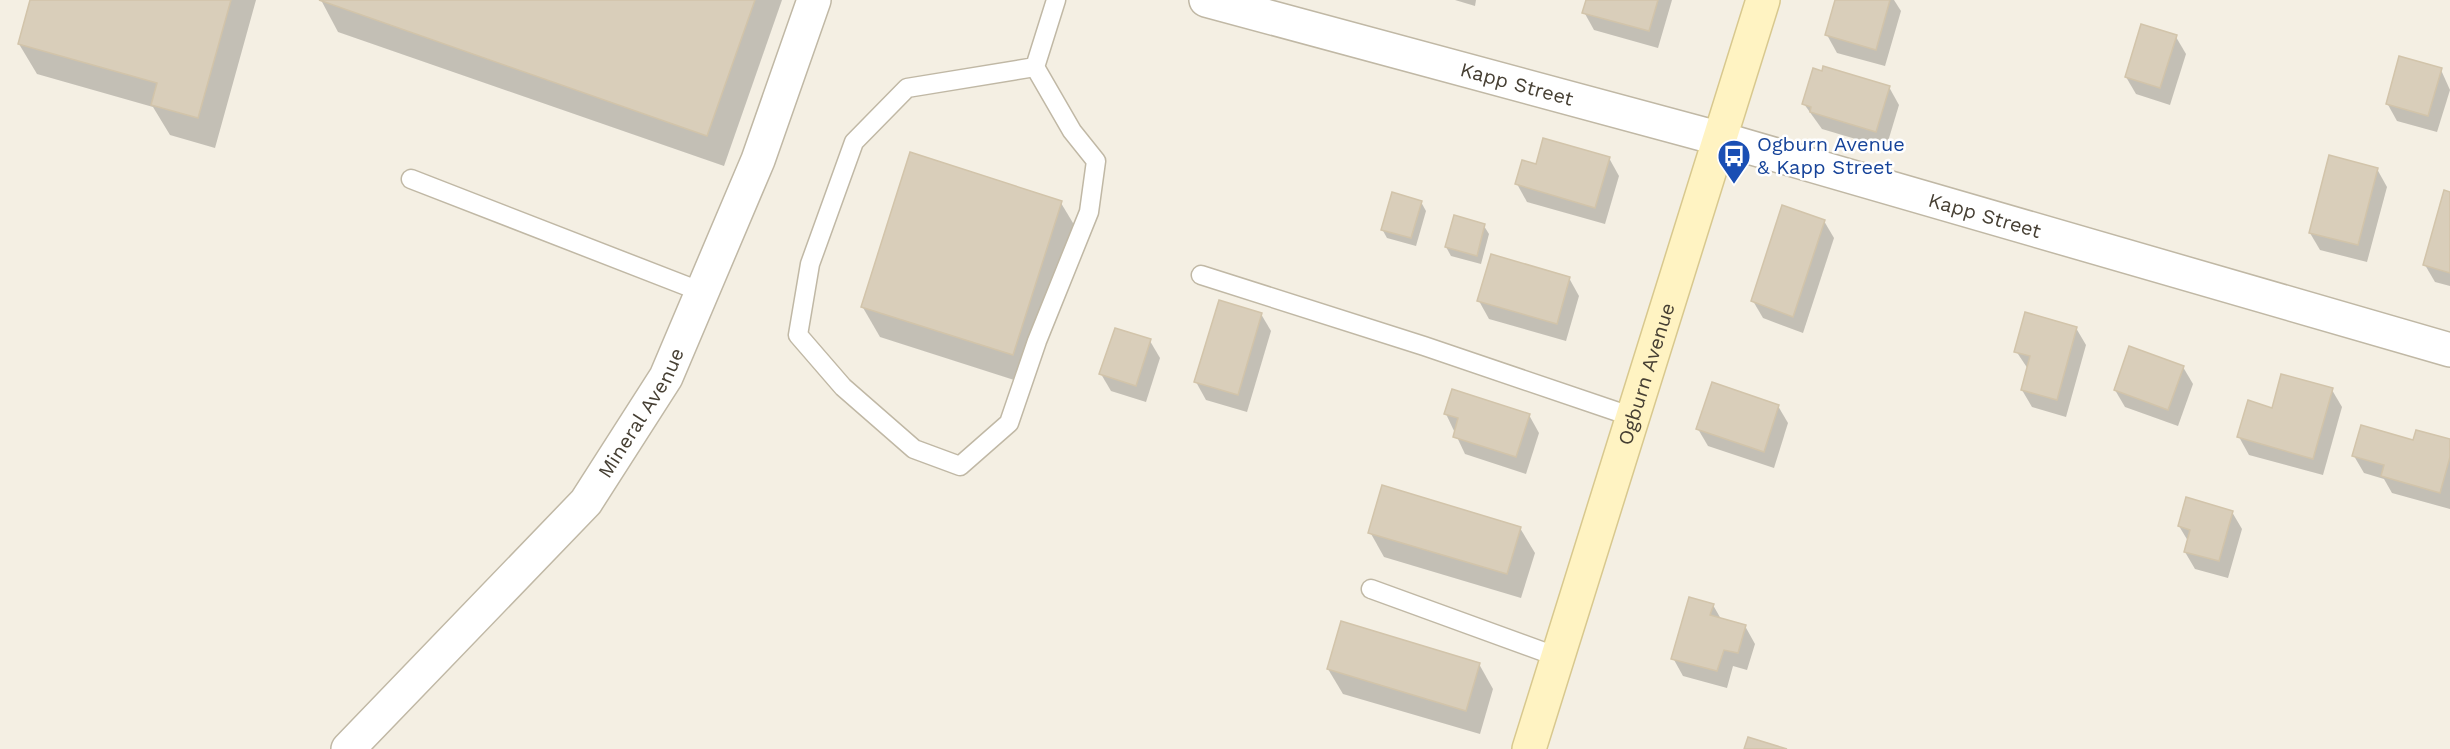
<svg xmlns="http://www.w3.org/2000/svg" width="2450" height="749" font-family="'Work Sans',sans-serif">
  <style>
    .shadow { fill: #0003 }
    .building { fill: #d9ceba; stroke: #d2c4aa; stroke-width: 1.5 }
    .lines { fill: none; stroke-linecap: round; stroke-linejoin: round }
    .lane-casing { stroke: #c0b8a5; stroke-width: 21 }
    .street-casing { stroke: #c0b8a5; stroke-width: 36 }
    .secondary-casing { stroke: #d8c88e; stroke-width: 36 }
    .lane { stroke: #fff; stroke-width: 18 }
    .street { stroke: #fff; stroke-width: 33 }
    .secondary { stroke: #fff3c2; stroke-width: 33 }
    .labels { text-anchor: middle; stroke-width: 5; stroke-linejoin: round; paint-order: stroke }
    .street-label { font-size: 20px; fill: #463f33; stroke: #fff }
    .transit-label { font-size: 20px; fill: #164399; stroke: #fff; text-anchor: start }
  </style>
  <rect width="100%" height="100%" fill="#f4efe3"/>
  <!-- shadow -->
  <g class="shadow">
    <polygon points="31,0 256,0 215,148 170,135 153,107 37,74 19,44"/>
    <polygon points="321,0 782,0 724,166 338,32"/>
    <polygon points="1455,0 1476,0 1475,6"/>
    <polygon points="1587,0 1672,0 1658,48 1594,30 1584,12"/>
    <polygon points="1837,0 1894,0 1901,11 1885,66 1837,53 1827,35"/>
    <polygon points="2176,37 2186,54 2170,105 2136,94 2126,77"/>
    <polygon points="2441,70 2450,90 2437,132 2397,121 2387,103"/>
    <polygon points="1889,87 1899,105 1886,148 1822,129 1804,104"/>
    <polygon points="1609,158 1619,176 1605,224 1527,202 1517,184 1537,166"/>
    <polygon points="2377,169 2387,187 2367,262 2320,250 2310,233"/>
    <polygon points="2450,193 2450,286 2435,282 2425,265"/>
    <polygon points="1421,202 1426,211 1416,246 1387,238 1382,229"/>
    <polygon points="1061,203 1079,233 1030,385 880,337 862,306"/>
    <polygon points="1824,221 1834,238 1803,333 1763,318 1753,301"/>
    <polygon points="1484,226 1489,234 1481,264 1451,256 1446,247"/>
    <polygon points="1569,278 1579,296 1566,341 1489,319 1479,301"/>
    <polygon points="1261,314 1271,331 1247,412 1206,400 1196,382"/>
    <polygon points="2076,328 2086,345 2066,417 2032,407 2022,390 2028,369 2016,351"/>
    <polygon points="1150,341 1160,358 1146,402 1111,391 1101,374"/>
    <polygon points="2183,367 2193,384 2178,426 2125,407 2115,390"/>
    <polygon points="2332,390 2342,407 2323,475 2249,455 2239,437 2273,410"/>
    <polygon points="1778,406 1788,423 1774,468 1708,446 1698,429"/>
    <polygon points="1446,414 1529,415 1539,433 1526,474 1465,454"/>
    <polygon points="2414,441 2450,441 2450,509 2392,493 2384,479 2364,473 2354,456"/>
    <polygon points="2232,512 2242,529 2228,578 2195,569 2185,552 2188,541 2179,526"/>
    <polygon points="1520,528 1535,553 1521,598 1384,557 1370,532"/>
    <polygon points="1713,605 1721,619 1745,626 1755,644 1747,670 1733,666 1727,688 1683,676 1673,658"/>
    <polygon points="1479,664 1493,689 1480,734 1343,694 1328,669"/>
  </g>
  <!-- building -->
  <g class="building">
    <polygon points="30,0 231,0 198,118 151,105 157,83 18,44"/>
    <polygon points="319,0 755,0 707,136"/>
    <polygon points="1586,0 1658,0 1649,31 1582,13"/>
    <polygon points="1835,0 1890,0 1876,50 1825,35"/>
    <polygon points="2141,24 2177,35 2160,88 2125,77"/>
    <polygon points="2399,56 2442,68 2428,116 2386,104"/>
    <polygon points="1823,66 1890,86 1876,132 1810,112 1811,107 1802,104 1813,68 1822,71"/>
    <polygon points="1543,138 1610,157 1595,208 1515,184 1522,160 1536,164"/>
    <polygon points="910,152 1062,201 1013,355 861,307"/>
    <polygon points="2329,155 2378,168 2358,245 2309,233"/>
    <polygon points="2444,190 2450,192 2450,273 2423,265"/>
    <polygon points="1392,192 1422,201 1411,238 1381,230"/>
    <polygon points="1782,205 1825,220 1793,317 1751,301"/>
    <polygon points="1454,215 1485,224 1477,256 1445,247"/>
    <polygon points="1491,254 1570,277 1557,324 1477,301"/>
    <polygon points="1219,300 1262,313 1238,395 1194,382"/>
    <polygon points="2025,312 2077,327 2057,400 2021,390 2030,356 2014,352"/>
    <polygon points="1115,328 1151,339 1136,386 1099,374"/>
    <polygon points="2129,346 2184,366 2168,410 2114,390"/>
    <polygon points="2281,374 2333,388 2313,459 2237,437 2248,400 2272,408"/>
    <polygon points="1712,382 1779,405 1764,452 1696,429"/>
    <polygon points="1452,389 1530,414 1516,457 1453,437 1458,418 1444,414"/>
    <polygon points="2361,425 2413,440 2416,430 2450,439 2450,457 2440,493 2381,476 2384,465 2352,456"/>
    <polygon points="1382,485 1521,527 1507,574 1368,533"/>
    <polygon points="2186,497 2233,511 2219,561 2184,552 2190,530 2178,526"/>
    <polygon points="1689,597 1714,604 1710,615 1746,625 1738,653 1724,650 1717,671 1671,659"/>
    <polygon points="1341,621 1480,663 1466,711 1327,669"/>
    <polygon points="1748,737 1787,749 1744,749"/>
  </g>
  <g class="lines">
    <!-- lane casing -->
    <g class="lane-casing">
      <g id="lane">
        <polyline points="1035,67 907,88 854,142 810,264 798,335 843,387 914,449 960,466 1009,423 1037,341 1089,212 1096,161 1072,131 1035,67 1056,0"/>
        <polyline points="411,179 702,292"/>
        <polyline points="1201,275 1424,346 1633,417"/>
        <polyline points="1371,589 1558,657"/>
      </g>
    </g>
    <!-- street casing -->
    <g class="street-casing">
      <g id="street">
        <path id="s1" d="M1206,0L1721,139L2450,350"/>
        <path id="s2" d="M348,749L586,502L666,377L758,160L814,0"/>
      </g>
    </g>
    <!-- secondary casing -->
    <g class="secondary-casing">
      <g id="secondary">
        <path id="s3" d="M1529,749L1763,0"/>
      </g>
    </g>
    <!-- lane -->
    <use href="#lane" class="lane"/>
    <!-- street -->
    <use href="#street" class="street"/>
    <!-- secondary -->
    <use href="#secondary" class="secondary"/>
  </g>
  <!-- icons -->
  <defs>
    <g id="bus-pin" transform="scale(1.725)"><path d="M0 17L-7.5 6A9.5 9.5 0 1 1 7.5 6Z" fill="#1a4fb4" stroke="#fff"/><path d="M-5-6H5V4H4V6H2V4H-2V6H-4V4H-5ZM-3.5-4V0h7V-4ZM-3.5 1.2v1.5H-2V1.2ZM2 1.2v1.5H3.5V1.2Z" fill="#fff"/></g>
  </defs>
  <g fill-rule="evenodd">
    <use href="#bus-pin" x="1734" y="156"/>
  </g>
  <g class="labels">
    <!-- street labels -->
    <g class="street-label">
      <text dy="7" stroke="none"><textPath href="#s1" startOffset="322">Kapp Street</textPath></text>
      <text dy="7" stroke="none"><textPath href="#s1" startOffset="808">Kapp Street</textPath></text>
      <text dy="7" stroke="none"><textPath href="#s3" startOffset="393">Ogburn Avenue</textPath></text>
      <text dy="7" stroke="none"><textPath href="#s2" startOffset="448">Mineral Avenue</textPath></text>
    </g>
    <!-- transit labels -->
    <g class="transit-label">
      <text x="1757" y="151">Ogburn Avenue<tspan x="1757" dy="23">&amp; Kapp Street</tspan></text>
    </g>
  </g>
</svg>
